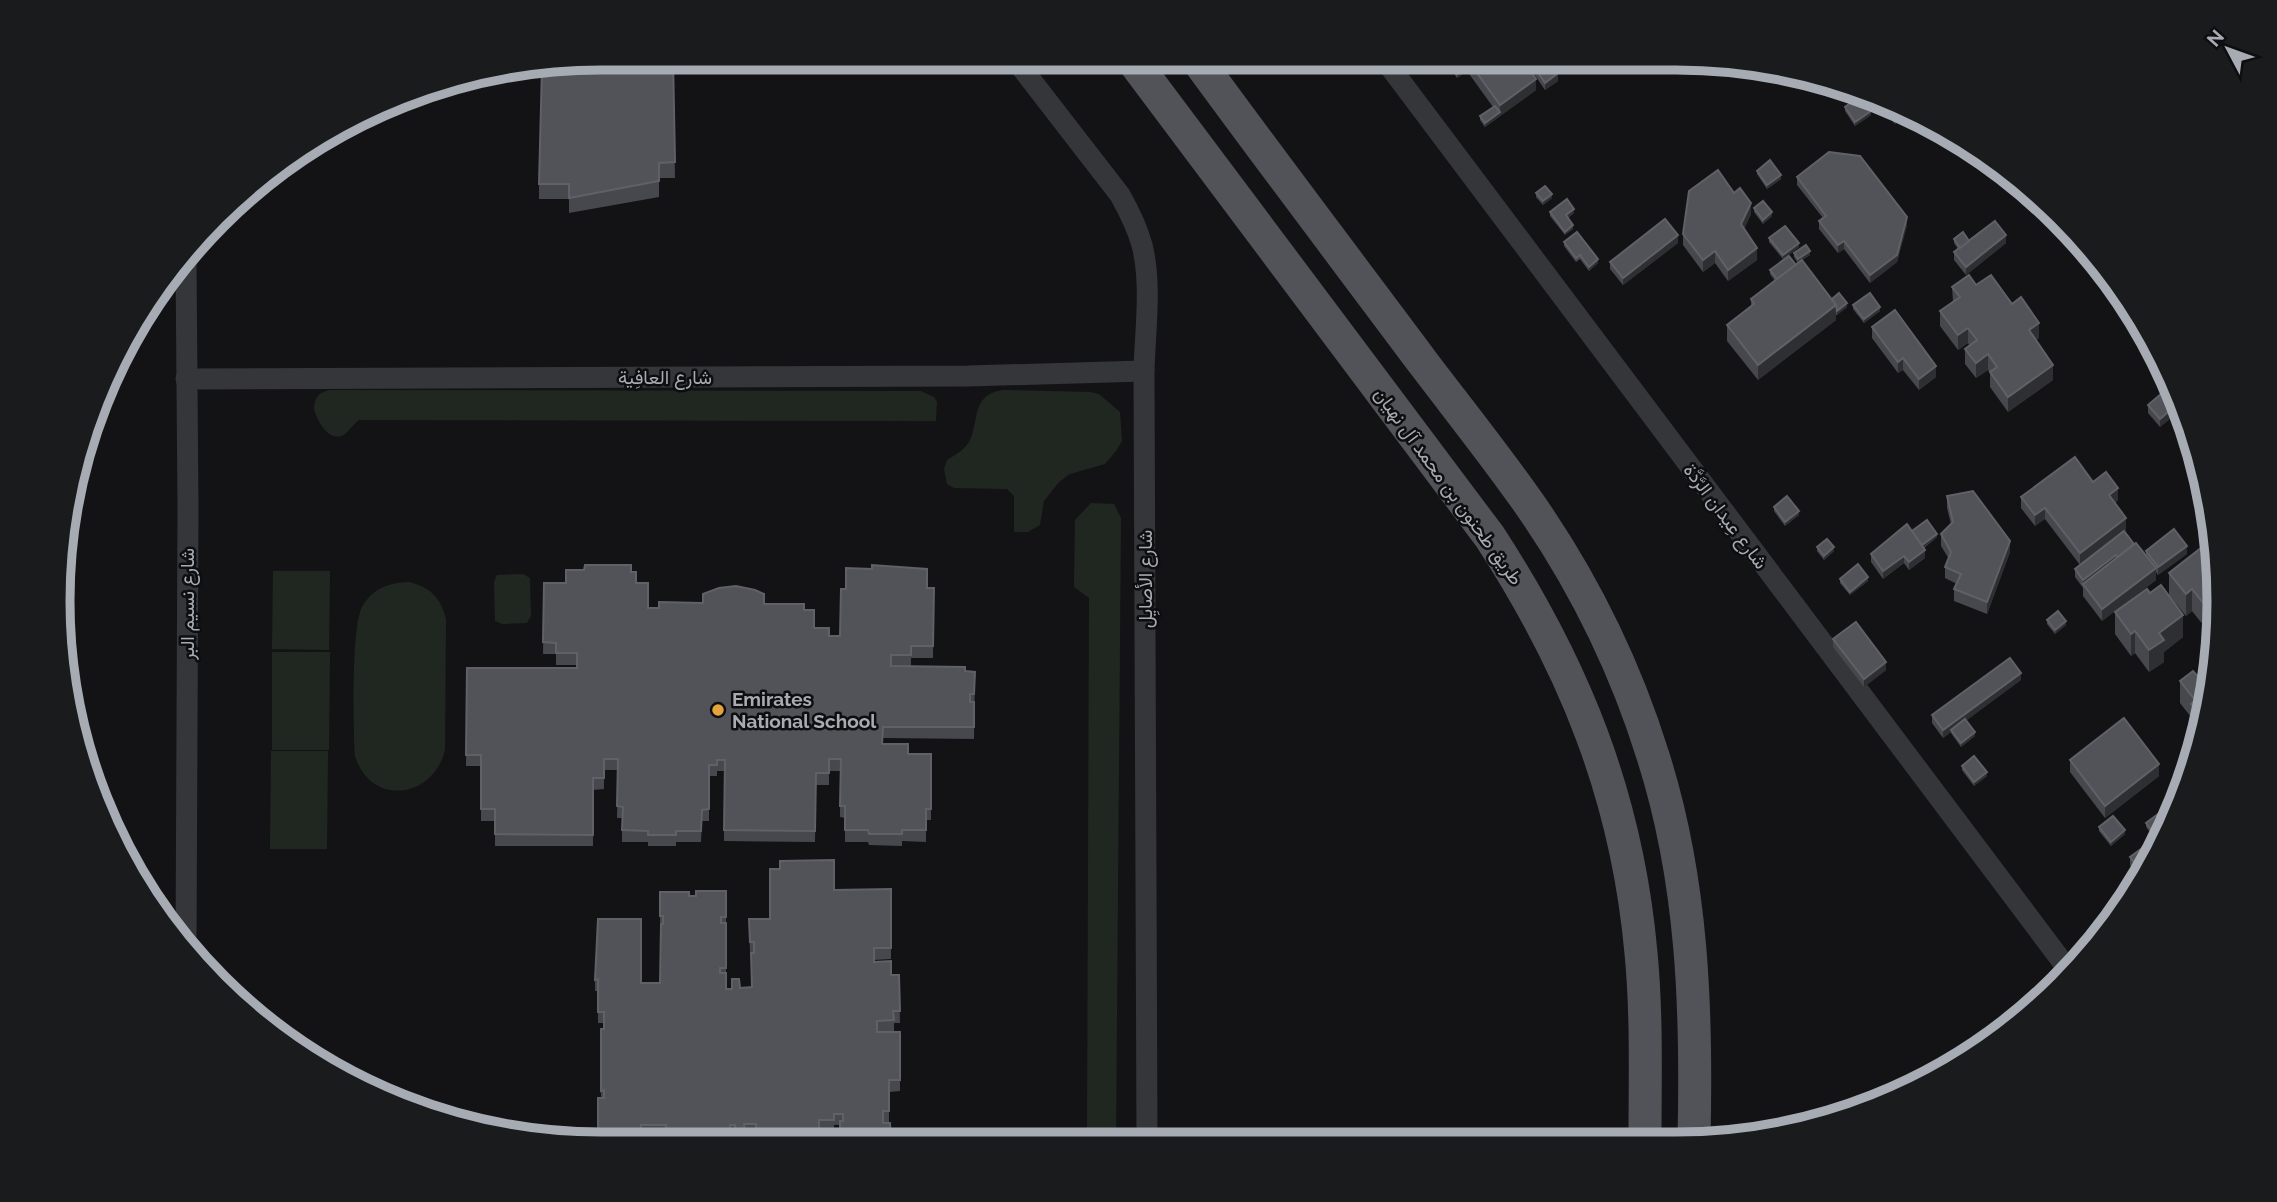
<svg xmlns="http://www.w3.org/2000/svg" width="2277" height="1202" font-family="Raleway,Vazirmatn,sans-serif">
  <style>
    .green { fill: #202720 }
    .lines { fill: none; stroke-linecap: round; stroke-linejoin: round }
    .minor { stroke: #343639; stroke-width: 21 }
    .primary { stroke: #515358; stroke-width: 33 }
    .wall { fill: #47484d }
    .shaded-wall { fill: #2e2f32 }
    .building { fill: #515358; stroke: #5f6166; stroke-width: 2 }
    .poi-dot { fill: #e5a43b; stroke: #0e0e10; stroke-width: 2.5 }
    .labels { text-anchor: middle; stroke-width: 5; stroke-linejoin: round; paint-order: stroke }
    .street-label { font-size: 19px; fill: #a6abb4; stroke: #0e0e10 }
    .poi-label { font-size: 19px; font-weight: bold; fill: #a6abb4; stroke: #0e0e10; text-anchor: start }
    .rim { fill: none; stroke: #a6abb4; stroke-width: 9 }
  </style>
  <rect width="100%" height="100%" fill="#131315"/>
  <!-- green -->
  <g class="green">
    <path d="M330,390L921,391L934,397L937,402L936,421L359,420C353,424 348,434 341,436C327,440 317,420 314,409C314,398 319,392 330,390Z"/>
    <path d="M1003,390L1090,392L1099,394L1120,412L1122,441L1116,451L1105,464L1070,474L1059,482L1044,501L1040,525L1028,532H1014V496L1007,489L954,488L947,484L944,469L947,460C955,455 964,450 969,442C980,421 970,395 1003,390Z"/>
    <polygon points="1091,503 1114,504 1121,518 1116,1141 1087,1142 1089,598 1074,587 1075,520"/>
    <polygon points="273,571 330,571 329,650 272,649"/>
    <polygon points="497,575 523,574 530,578 531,616 527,623 502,624 495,621 494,582"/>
    <path d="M409,582C430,587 441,598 446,619L445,750C433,799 371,807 355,756C353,731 351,622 363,605C375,587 389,583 409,582Z"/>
    <polygon points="272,652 330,652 329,750 272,750"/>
    <polygon points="271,751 328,751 327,849 270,849"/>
  </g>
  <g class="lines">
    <!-- minor -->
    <g class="minor">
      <path d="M1014,58L1120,195C1129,211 1137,227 1142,245C1152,285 1145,331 1144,371L1147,1141"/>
      <polyline points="1384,59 2070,972"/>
      <polyline points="186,260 188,509 186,948"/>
      <polyline points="186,379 968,376 1144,371"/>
    </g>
    <!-- primary -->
    <g class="primary">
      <path d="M1131,58L1490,537C1575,668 1627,797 1641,953C1647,1015 1645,1078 1645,1140"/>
      <path d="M1196,58C1271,161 1348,262 1424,364C1459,410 1495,455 1528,502C1582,579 1625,666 1653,756C1693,881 1697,1010 1694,1140"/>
    </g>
  </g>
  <!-- wall -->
  <g class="wall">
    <polygon points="673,58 675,178 659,178 659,197 569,213 569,199 539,199 539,184"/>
    <polygon points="1467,59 1536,90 1485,127 1480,120 1480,116 1493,107 1467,71 1457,78 1453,72 1453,68 1467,67"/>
    <polygon points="1524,59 1548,59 1558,81 1545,90"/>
    <polygon points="1552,59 1577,59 1560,70"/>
    <polygon points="1868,95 1881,101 1874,107 1868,99"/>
    <polygon points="1885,102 1909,111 1895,124 1882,109 1882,105"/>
    <polygon points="1845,107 1871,115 1855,126 1845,111"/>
    <polygon points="1757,171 1781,179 1767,189 1757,174"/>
    <polygon points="1797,177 1907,225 1897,262 1870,283 1844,249 1838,253 1819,229 1819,221 1823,218 1797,185"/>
    <polygon points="1536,193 1552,198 1543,205 1536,197"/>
    <polygon points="1734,193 1751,214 1744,229 1757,260 1728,281 1715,263 1703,272 1683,245 1683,234"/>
    <polygon points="1754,208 1772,216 1763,224 1754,212"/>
    <polygon points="1550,212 1574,213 1568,218 1573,229 1565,235 1550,216"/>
    <polygon points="1769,238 1799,247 1783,259 1769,242"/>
    <polygon points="1954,239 1969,241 2006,243 1966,275 1954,260 1954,252 1958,249 1954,243"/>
    <polygon points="1564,242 1598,263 1589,271 1580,259 1576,262 1564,246"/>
    <polygon points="1678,243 1623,285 1610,269 1610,262"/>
    <polygon points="1794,253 1810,255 1802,260 1832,299 1847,307 1837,315 1836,315 1836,320 1758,380 1727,341 1727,325 1751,307 1751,299 1775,281 1770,274 1770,270 1796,265 1798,263 1794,257"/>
    <polygon points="1976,285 2012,304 2039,338 2036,340 2053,380 2008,412 1990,387 1990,373 1988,370 1976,378 1965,364 1965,349 1969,345 1968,343 1958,350 1940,326 1940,311 1953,302 1952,287"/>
    <polygon points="1853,305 1880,311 1864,323 1853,309"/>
    <polygon points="1872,327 1936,377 1919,390 1903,370 1898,373 1872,338"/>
    <polygon points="2148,405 2180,410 2160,427 2148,413"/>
    <polygon points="2093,482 2118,500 2115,503 2126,530 2125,531 2134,544 2146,555 2146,551 2187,554 2158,575 2156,572 2156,580 2102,621 2083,596 2083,588 2075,577 2075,569 2080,565 2045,519 2035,526 2021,508 2021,497"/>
    <polygon points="1947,496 2010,552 1987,614 1954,601 1954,589 1957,584 1945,578 1945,567 1949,559 1941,546 1941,534 1951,524 1947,508"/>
    <polygon points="1774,507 1799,515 1785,526 1774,511"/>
    <polygon points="1912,531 1937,537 1924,548 1925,558 1909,570 1904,563 1883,579 1871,562 1871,554"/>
    <polygon points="2215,545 2208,631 2192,611 2186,616 2169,595 2169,573 2205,553"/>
    <polygon points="1817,547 1834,551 1824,560 1817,551"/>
    <polygon points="631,572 648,608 764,604 804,610 814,628 829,636 840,636 927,588 934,588 933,658 911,658 911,666 975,672 974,739 883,738 883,744 908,754 931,754 931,820 926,820 926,842 902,841 902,846 869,845 868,842 845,842 845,818 840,817 840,771 829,771 829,785 816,785 815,842 724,841 724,771 717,771 717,776 709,776 709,821 702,821 701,842 676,842 676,846 648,846 648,842 622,842 622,818 617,818 618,770 604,770 604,789 593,790 593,846 495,846 495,821 481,821 481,766 466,766 467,668 577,668 577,665 556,665 556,654 543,654 544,583 566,583"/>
    <polygon points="1840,579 1868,581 1850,595 1840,583"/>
    <polygon points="2115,612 2183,637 2164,652 2164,662 2149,672 2135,653 2131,656 2115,634"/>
    <polygon points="2047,620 2066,625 2055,634 2047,624"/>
    <polygon points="1833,639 1886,670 1864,687 1833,647"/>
    <polygon points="2213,669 2201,739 2191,726 2191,717 2180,703 2180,681 2200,679"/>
    <polygon points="2021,680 1966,720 1975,736 1961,747 1951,733 1951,732 1943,738 1932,723 1932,715"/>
    <polygon points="2070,760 2159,776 2105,818 2070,772"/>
    <polygon points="1962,766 1987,776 1974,786 1962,770"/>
    <polygon points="2169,815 2163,842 2139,877 2130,865 2130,857 2155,839 2146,827 2146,823"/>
    <polygon points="2099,827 2125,834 2111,846 2099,831"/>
    <polygon points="891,889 891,959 874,960 874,962 891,975 899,975 900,1023 894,1023 894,1032 900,1032 900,1091 889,1092 889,1123 834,1125 834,1131 745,1136 745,1143 735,1143 735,1136 730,1136 730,1143 666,1143 666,1137 641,1137 598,1133 601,1098 601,1029 604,1029 604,1023 598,1023 598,991 595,991 595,980 641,983 660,983 660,892 689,896 726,891 726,989 752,987 751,953 750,953 749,919 770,919 834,890"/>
    <polygon points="2100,935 2093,947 2088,941 2088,937"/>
  </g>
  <!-- shaded-wall -->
  <g class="shaded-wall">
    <polygon points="1565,59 1577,59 1560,70 1560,63"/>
    <polygon points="1467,67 1467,71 1457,78 1457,74"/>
    <polygon points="1558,73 1558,81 1545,90 1545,83"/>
    <polygon points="1536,79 1536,90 1485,127 1485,123 1500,112 1500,105"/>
    <polygon points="1878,99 1881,101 1874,107 1874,103"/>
    <polygon points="1906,110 1909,111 1895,124 1895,120"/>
    <polygon points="1871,111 1871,115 1855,126 1855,122"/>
    <polygon points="1781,175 1781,179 1767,189 1767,185"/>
    <polygon points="1552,194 1552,198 1543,205 1543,201"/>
    <polygon points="1751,203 1751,214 1741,236 1741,224"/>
    <polygon points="1574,209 1574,213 1566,219 1566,215"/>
    <polygon points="1772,212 1772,216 1763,224 1763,220"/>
    <polygon points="1907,217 1907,225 1897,262 1870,283 1870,275"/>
    <polygon points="1573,225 1573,229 1565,235 1565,232"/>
    <polygon points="1678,235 1678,243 1623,285 1623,278"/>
    <polygon points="2006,235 2006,243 1966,275 1966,267"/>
    <polygon points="1844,241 1844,249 1838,253 1838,245"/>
    <polygon points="1799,243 1799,247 1783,259 1783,255"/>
    <polygon points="1757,248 1757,260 1728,281 1728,270"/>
    <polygon points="1715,251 1715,263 1703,272 1703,260"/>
    <polygon points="1810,251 1810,255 1798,263 1798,259"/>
    <polygon points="1598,259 1598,263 1589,271 1589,267"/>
    <polygon points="1847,303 1847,307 1837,315 1837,311"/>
    <polygon points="1836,305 1836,320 1758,380 1758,365"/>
    <polygon points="1880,307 1880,311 1864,323 1864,319"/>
    <polygon points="2039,323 2039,338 2029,346 2029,330"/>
    <polygon points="1968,328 1968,343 1958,350 1958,335"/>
    <polygon points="1988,354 1988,370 1976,378 1976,363"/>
    <polygon points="1903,358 1903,370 1898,373 1898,362"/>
    <polygon points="2053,365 2053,380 2008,412 2008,397"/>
    <polygon points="1936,366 1936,377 1919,390 1919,379"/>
    <polygon points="2180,402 2180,410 2160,427 2160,419"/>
    <polygon points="2118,488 2118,500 2109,507 2109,495"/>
    <polygon points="2045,508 2045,519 2035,526 2035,515"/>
    <polygon points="1799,511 1799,515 1785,526 1785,522"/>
    <polygon points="2126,518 2126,530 2080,565 2080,553"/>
    <polygon points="1937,534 1937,537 1920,550 1920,546"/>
    <polygon points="2010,541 2010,552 1987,614 1987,602"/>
    <polygon points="2187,546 2187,554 2158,575 2158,567"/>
    <polygon points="1834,547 1834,551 1824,560 1824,556"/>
    <polygon points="1925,550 1925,558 1909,570 1909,562"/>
    <polygon points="2116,555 2116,562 2083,584 2083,580"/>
    <polygon points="1904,556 1904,563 1883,579 1883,571"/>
    <polygon points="2156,568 2156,580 2102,621 2102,609"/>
    <polygon points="1868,577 1868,581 1850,595 1850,592"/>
    <polygon points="2192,589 2192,611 2186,616 2186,594"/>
    <polygon points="2217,593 2218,623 2208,631 2208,609"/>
    <polygon points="2183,615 2183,637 2164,652 2164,662 2149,672 2149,650 2159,633"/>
    <polygon points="2066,621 2066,625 2055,634 2055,630"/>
    <polygon points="2135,631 2135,653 2131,656 2131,634"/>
    <polygon points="1886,662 1886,670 1864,687 1864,679"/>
    <polygon points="2021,673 2021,680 1943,738 1943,730"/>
    <polygon points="1975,732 1975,736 1961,747 1961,743"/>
    <polygon points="2159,764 2159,776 2105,818 2105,806"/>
    <polygon points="1987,772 1987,776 1974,786 1974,782"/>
    <polygon points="2125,830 2125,834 2111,846 2111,842"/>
  </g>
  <!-- building -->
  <g class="building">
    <polygon points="601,58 673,58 675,162 659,163 659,181 569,198 569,184 539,184 542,67"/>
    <polygon points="1467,59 1522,59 1536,79 1500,105"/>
    <polygon points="1529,59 1548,59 1558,73 1545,83"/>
    <polygon points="1557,59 1565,59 1560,63"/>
    <polygon points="1463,61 1467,67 1457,74 1453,68"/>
    <polygon points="1861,95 1871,111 1855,122 1845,107"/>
    <polygon points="1868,95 1878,99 1874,103"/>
    <polygon points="1885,102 1906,110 1895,120 1882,105"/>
    <polygon points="1495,106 1500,112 1485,123 1480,116"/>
    <polygon points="1829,152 1860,156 1907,217 1897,255 1870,275 1844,241 1838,245 1819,221 1826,216 1797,177"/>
    <polygon points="1770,160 1781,175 1767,185 1757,171"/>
    <polygon points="1718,170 1734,193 1740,188 1751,203 1741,224 1757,248 1728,270 1715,251 1703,260 1683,234 1689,191"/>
    <polygon points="1545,186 1552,194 1543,201 1536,193"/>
    <polygon points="1567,199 1574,209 1566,215 1573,225 1565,232 1550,212"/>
    <polygon points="1763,201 1772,212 1763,220 1754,208"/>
    <polygon points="1665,219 1678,235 1623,278 1610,262"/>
    <polygon points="1995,221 2006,235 1966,267 1954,252"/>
    <polygon points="1785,226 1799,243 1783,255 1769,238"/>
    <polygon points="1577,232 1598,259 1589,267 1580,255 1576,258 1564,242"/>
    <polygon points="1963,232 1969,241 1960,248 1954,239"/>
    <polygon points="1806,245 1810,251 1798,259 1794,253"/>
    <polygon points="1789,256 1796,265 1777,279 1770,270"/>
    <polygon points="1802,260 1836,305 1758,365 1727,325 1754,304 1751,299"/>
    <polygon points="1969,275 1976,285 1991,275 2012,304 2021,297 2039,323 2029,330 2053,365 2008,397 1990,372 1997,367 1988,354 1976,363 1965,349 1977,340 1968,328 1958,335 1940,311 1960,297 1952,287"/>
    <polygon points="1839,293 1847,303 1837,311 1836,305 1832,299"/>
    <polygon points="1870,293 1880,307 1864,319 1853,305"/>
    <polygon points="1895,310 1936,366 1919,379 1903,358 1898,362 1872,327"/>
    <polygon points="2168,388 2180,402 2160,419 2148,405"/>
    <polygon points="2075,457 2093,482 2106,472 2118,488 2109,495 2126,518 2080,553 2045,508 2035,515 2021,497"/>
    <polygon points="1973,491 2010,541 1987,602 1954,589 1961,574 1945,567 1951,552 1941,534 1953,522 1947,496"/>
    <polygon points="1787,496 1799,511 1785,522 1774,507"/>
    <polygon points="1927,520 1937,534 1922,545 1912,531"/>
    <polygon points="1907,524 1925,550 1909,562 1904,556 1883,571 1871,554"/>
    <polygon points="2174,529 2187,546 2158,567 2146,551"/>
    <polygon points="2124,531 2134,544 2118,557 2116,555 2083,580 2075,569"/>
    <polygon points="1827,539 1834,547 1824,556 1817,547"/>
    <polygon points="2136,543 2156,568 2102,609 2083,584"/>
    <polygon points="2215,545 2217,593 2215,594 2217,596 2217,602 2208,609 2192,589 2186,594 2169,573 2201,548 2205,553"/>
    <polygon points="1858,564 1868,577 1850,592 1840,579"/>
    <polygon points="585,565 631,565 631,572 636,572 636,583 648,583 648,608 659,608 659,602 703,603 703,594 719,588 736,586 755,590 764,594 764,604 804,604 804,610 814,610 814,628 829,628 829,636 840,636 841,589 846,589 846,568 872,569 872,565 927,569 927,588 934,588 933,646 911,646 911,655 891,655 891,666 965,667 965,671 975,672 974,694 970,694 970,702 974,702 974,727 883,727 882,744 908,744 908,754 931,754 931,809 926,809 926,830 902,830 902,834 869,834 868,830 845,830 845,806 840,806 841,759 829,759 829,773 816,773 815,831 724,830 725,760 717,760 717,765 709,765 709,809 702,810 701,831 676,831 676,835 648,835 648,831 622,830 623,807 617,806 618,759 604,759 604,778 593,778 593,835 495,834 495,809 481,809 481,755 466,755 467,668 577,668 577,653 556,653 556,643 543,642 544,583 566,583 566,570 584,570"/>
    <polygon points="2161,585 2183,615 2159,633 2164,640 2149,650 2135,631 2131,634 2115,612 2147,589 2150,593"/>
    <polygon points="2058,611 2066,621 2055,630 2047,620"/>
    <polygon points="1856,622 1886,662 1864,679 1833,639"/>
    <polygon points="2010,658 2021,673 1943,730 1932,715"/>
    <polygon points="2213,669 2204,721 2191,704 2195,700 2180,681 2193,671 2200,679"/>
    <polygon points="2124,718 2159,764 2105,806 2070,760"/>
    <polygon points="1965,719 1975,732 1961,743 1951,730"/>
    <polygon points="1974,756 1987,772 1974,782 1962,766"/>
    <polygon points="2165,809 2169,815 2153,828 2153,832 2146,823"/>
    <polygon points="2171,814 2173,816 2163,842 2142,873 2130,857 2159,836 2153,828"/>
    <polygon points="2113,816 2125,830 2111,842 2099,827"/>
    <polygon points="834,860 834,890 891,889 891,948 874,948 874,962 891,961 891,975 899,975 900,1011 893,1011 894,1020 877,1021 877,1032 900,1032 900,1080 889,1080 889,1111 883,1111 883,1123 890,1123 891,1142 840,1142 840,1121 843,1121 843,1114 834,1114 834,1120 819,1120 819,1142 756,1143 756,1124 744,1124 745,1131 735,1132 735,1125 730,1125 730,1137 722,1137 722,1143 672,1143 672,1137 666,1137 666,1125 641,1125 641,1143 596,1143 595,1133 598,1133 598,1098 604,1098 604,1090 601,1091 601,1029 604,1029 604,1012 598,1012 598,979 595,980 598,919 641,919 641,983 660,983 661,924 663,924 663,916 660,916 660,892 689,892 689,896 696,896 696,891 726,891 726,917 721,917 721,923 726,923 726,968 720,968 720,973 726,973 726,989 732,989 732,979 739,979 740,988 752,987 751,953 754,953 754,942 750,942 749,919 770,919 770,869 780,869 780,861"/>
    <polygon points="2097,930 2100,935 2094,945 2088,937"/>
  </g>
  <!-- markers -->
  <circle class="poi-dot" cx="718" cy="710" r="7"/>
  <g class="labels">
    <!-- street labels -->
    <g class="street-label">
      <text x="665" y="384">شارع العافِية</text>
      <text transform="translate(1449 486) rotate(54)" y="7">طريق طحنون بن محمد آل نهيان</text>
      <text transform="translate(1726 516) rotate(53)" y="7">شارع عِيدان الرَّدَّة</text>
      <text transform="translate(1145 579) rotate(-90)" y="7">شارع الأصايِل</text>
      <text transform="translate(187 604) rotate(-90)" y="7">شارع نسيم البر</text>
    </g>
    <!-- poi labels -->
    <g class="poi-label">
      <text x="732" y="706">Emirates<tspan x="732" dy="22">National School</tspan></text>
    </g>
  </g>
  <!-- crop -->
  <path d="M0 0H2277V1202H0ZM601 70H1676A531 531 0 0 1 2207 601V601A531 531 0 0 1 1676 1132H601A531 531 0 0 1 70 601V601A531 531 0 0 1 601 70Z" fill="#1a1b1d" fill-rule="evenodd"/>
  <path class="rim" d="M601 70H1676A531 531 0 0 1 2207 601V601A531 531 0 0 1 1676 1132H601A531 531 0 0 1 70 601V601A531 531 0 0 1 601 70Z"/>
  <!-- north arrow -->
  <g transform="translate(2228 49) rotate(311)" stroke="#0e0e10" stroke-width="5" paint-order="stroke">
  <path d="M0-5L12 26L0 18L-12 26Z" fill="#a6abb4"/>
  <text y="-10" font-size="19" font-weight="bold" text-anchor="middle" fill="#a6abb4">N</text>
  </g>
</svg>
